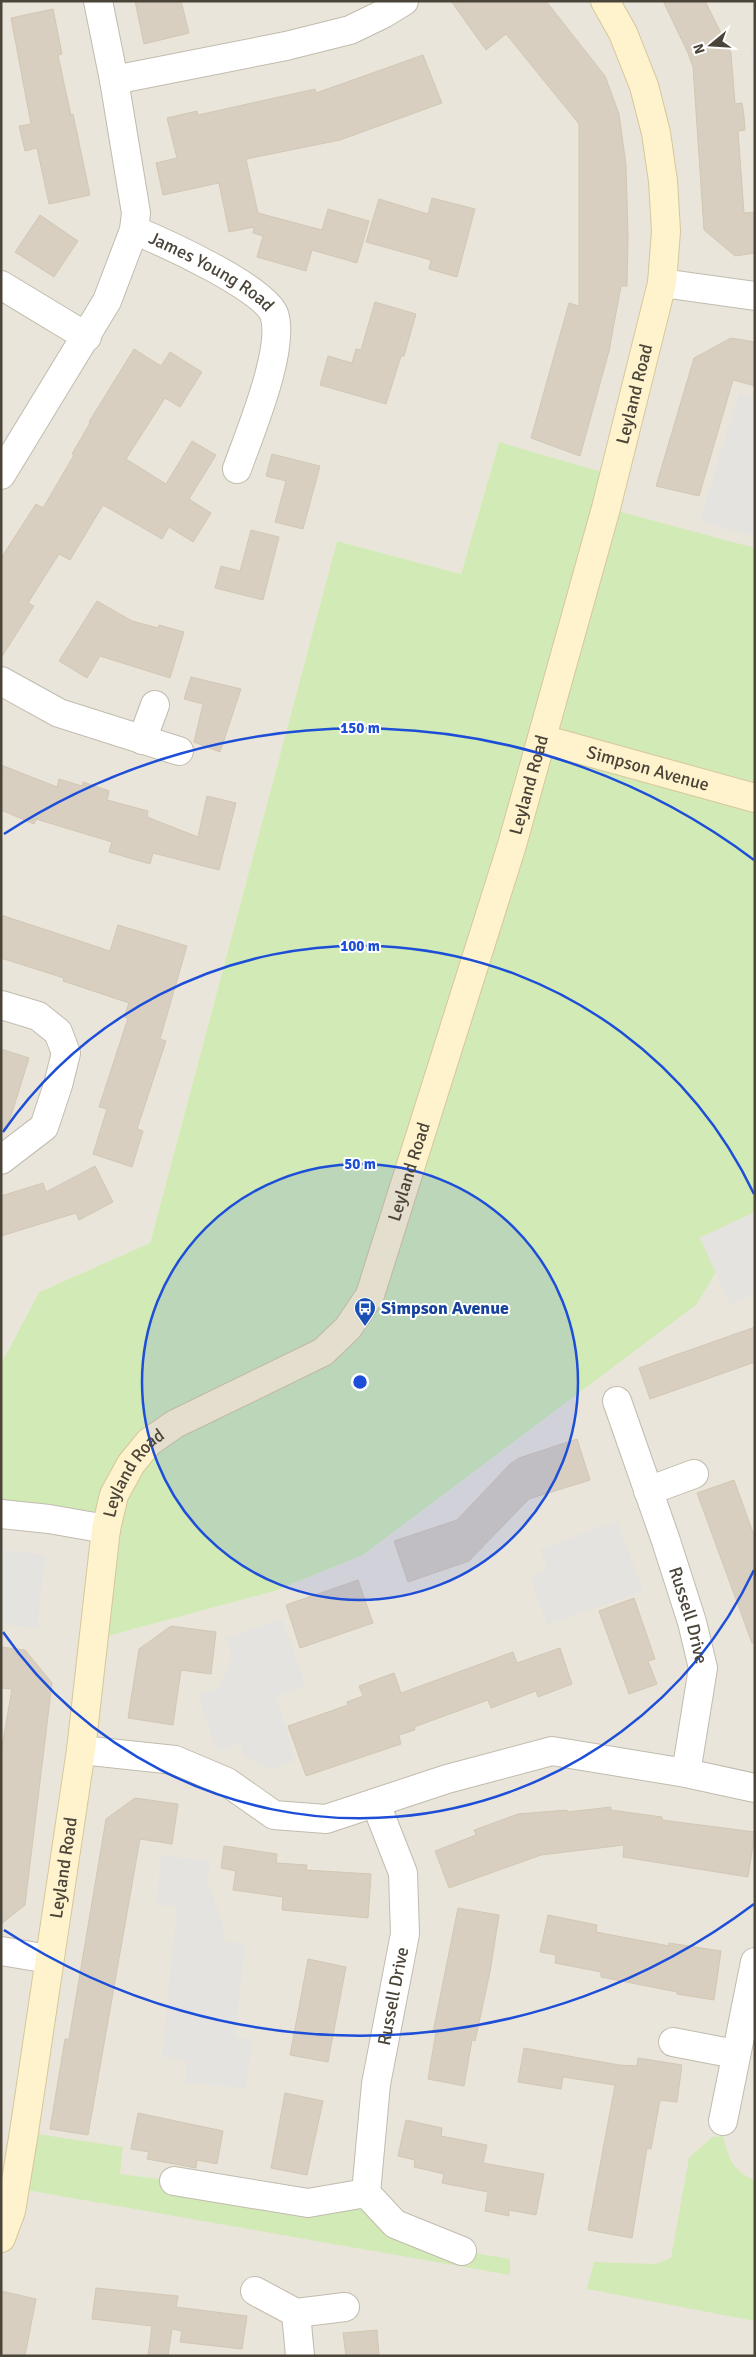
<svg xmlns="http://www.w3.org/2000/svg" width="756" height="2357" font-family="Signika,sans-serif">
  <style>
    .residential { fill: #eae5da }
    .green { fill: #d2eab5 }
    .parking { fill: #e5e3e0 }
    .building { fill: #d8cfc1; stroke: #d3c7b4 }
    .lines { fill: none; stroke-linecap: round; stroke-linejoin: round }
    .street-casing { stroke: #c2bbae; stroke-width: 30 }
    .secondary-casing { stroke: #d6c79b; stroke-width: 30 }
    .street { stroke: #fff; stroke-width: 28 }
    .secondary { stroke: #fff3cd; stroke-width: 28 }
    .ring { fill: none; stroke: #1d4ed8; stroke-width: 2.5 }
    .labels { text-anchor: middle; stroke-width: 4; stroke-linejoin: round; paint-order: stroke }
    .street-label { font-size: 18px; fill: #4b4439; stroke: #fff }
    .transit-label { font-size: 18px; font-weight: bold; fill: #164399; stroke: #fff; text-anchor: start }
    .centre { fill: #1d4ed8; stroke: #fff; stroke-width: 2.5 }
    .ring-label { font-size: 15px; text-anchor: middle; font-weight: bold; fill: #1d4ed8; stroke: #fff; stroke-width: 4; stroke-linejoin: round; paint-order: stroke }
  </style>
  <rect width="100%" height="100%" fill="#f6f3ec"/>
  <!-- residential -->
  <g class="residential">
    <polygon points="1,1 755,1 755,798 499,442 461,574 337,541 150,1243 39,1292 1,1364"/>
    <polygon points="755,1212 755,2356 1,2356 1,1514 106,1529 93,1640 275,1591 363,1555 696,1305 700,1238"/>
  </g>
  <!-- green -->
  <g class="green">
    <polygon points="499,442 612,475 606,508 755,548 755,1212 700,1238 716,1272 696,1305 363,1555 275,1591 93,1640 105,1530 1,1514 1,1364 39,1292 150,1243 337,541 461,574"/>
    <polygon points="24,2132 123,2147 120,2174 174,2181 366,2193 462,2251 510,2259 510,2275 15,2188"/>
    <path d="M723,2136C729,2158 732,2171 755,2180V2321L587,2289L594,2262L656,2264L671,2258L689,2158L712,2137Z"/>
  </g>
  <!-- parking -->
  <g class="parking">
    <polygon points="755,44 755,82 750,49"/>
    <polygon points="739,393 755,398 755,537 700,521"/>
    <polygon points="755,1212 755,1294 730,1305 700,1238"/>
    <polygon points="617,1521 643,1591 547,1625 530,1577 548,1570 540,1549"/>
    <polygon points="1,1550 46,1555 37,1628 1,1624"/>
    <polygon points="282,1619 306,1686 276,1696 296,1760 271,1770 244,1756 240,1743 217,1751 198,1696 219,1687 232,1657 226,1638"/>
    <polygon points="161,1856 210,1860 208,1883 224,1928 223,1941 245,1944 235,2037 253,2039 246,2088 186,2083 187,2061 162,2057 177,1906 156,1905"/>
  </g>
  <!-- building -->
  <g class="building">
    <polygon points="135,1 181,1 189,33 144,44"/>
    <polygon points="451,1 546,1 605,76 619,114 626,165 628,236 627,286 621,286 609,351 580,456 531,438 569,303 579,306 579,124 506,34 486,50"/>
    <polygon points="663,1 705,1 731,53 735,104 742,103 744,116 745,130 738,131 744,213 755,212 755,253 735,256 704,230 693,67 688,53"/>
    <polygon points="53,9 62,54 58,55 65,88 71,115 73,114 90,195 49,204 37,148 25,151 19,126 31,124 11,18"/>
    <polygon points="423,55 442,103 340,140 246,159 258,213 322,230 328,209 369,221 357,263 312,250 306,271 257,257 263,236 253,233 254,227 229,232 219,183 163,195 156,163 177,158 167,118 197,111 198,115 315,89 316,93"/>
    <polygon points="432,198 475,209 457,277 429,269 431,260 366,242 379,199 428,214"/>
    <polygon points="40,215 78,241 54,277 15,252"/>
    <polygon points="375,302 416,314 404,356 401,356 386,404 320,385 328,356 352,363 356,349 361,350"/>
    <polygon points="731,338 755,342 755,386 733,380 699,496 656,486 694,358"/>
    <polygon points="134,349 161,366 170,352 202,372 180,407 165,398 126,459 166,484 192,441 216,455 189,499 211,513 193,542 169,527 162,539 103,505 70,560 59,554 28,603 34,606 1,658 1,558 36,504 43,508 74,455 72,454 90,423 89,422"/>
    <polygon points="272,454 320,466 303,529 275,522 286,481 266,476"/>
    <polygon points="251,530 279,537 263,600 215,588 221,566 240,571"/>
    <polygon points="97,601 132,621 158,628 159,625 184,632 170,678 100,656 87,678 59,661"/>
    <polygon points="191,677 241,689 220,752 194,742 203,704 184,699"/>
    <polygon points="1,765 57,787 59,779 82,786 83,782 109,791 107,800 148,811 147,817 198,837 207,796 236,803 219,870 153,853 150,864 109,852 112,842 36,819 34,824 1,810"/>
    <polygon points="1,915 110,951 118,925 187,946 160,1039 166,1041 137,1129 143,1131 132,1167 93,1154 107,1109 99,1107 128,1018 124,1017 129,1003 63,981 64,978 1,958"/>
    <polygon points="1,1049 29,1058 7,1129 1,1128"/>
    <polygon points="95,1166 113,1202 79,1220 76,1213 1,1236 1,1196 43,1183 46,1192"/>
    <polygon points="755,1327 755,1362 650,1399 639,1368"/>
    <polygon points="577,1439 590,1480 529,1499 469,1561 408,1582 394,1541 457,1520 510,1464 519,1458"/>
    <polygon points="734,1480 755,1538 755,1642 752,1643 697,1493"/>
    <polygon points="358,1580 373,1623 300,1648 286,1605"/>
    <polygon points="634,1598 655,1659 648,1661 657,1684 629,1694 599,1611"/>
    <polygon points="171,1626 216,1632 211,1674 181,1670 173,1725 128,1718 139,1649"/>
    <polygon points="1,1647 25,1650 52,1683 25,1905 1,1924 1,1752 12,1689 1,1688"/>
    <polygon points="560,1648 572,1684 538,1697 536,1691 491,1708 488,1700 414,1727 415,1730 399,1735 401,1744 306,1776 288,1726 348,1705 347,1702 363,1696 359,1686 394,1673 401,1693 513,1652 517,1663"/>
    <polygon points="135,1798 178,1804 172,1844 140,1839 88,2135 50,2129 65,2039 69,2039 106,1819"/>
    <polygon points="611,1807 611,1810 662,1817 662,1820 755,1832 748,1877 623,1857 624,1845 541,1855 449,1888 435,1851 476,1835 474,1830 518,1814 567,1810 567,1812"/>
    <polygon points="224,1846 277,1854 276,1863 307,1865 306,1870 371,1874 368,1918 282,1910 283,1897 233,1890 236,1871 221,1868"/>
    <polygon points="458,1908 499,1915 490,1972 475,2041 472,2040 464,2086 428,2079 436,2032 433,2032"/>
    <polygon points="548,1915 597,1925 596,1932 669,1946 669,1943 721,1951 714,2000 677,1994 677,1992 601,1977 601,1972 555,1963 556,1955 540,1952"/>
    <polygon points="308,1959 346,1967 328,2062 290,2055"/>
    <polygon points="524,2048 619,2065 637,2066 638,2058 682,2065 677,2102 660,2100 651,2149 647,2148 632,2238 588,2230 615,2085 563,2077 561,2089 518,2082"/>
    <polygon points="285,2093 323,2101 307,2175 271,2168"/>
    <polygon points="138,2113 223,2131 217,2164 197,2160 196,2168 147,2159 149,2152 131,2149"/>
    <polygon points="406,2120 442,2128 441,2136 487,2145 483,2163 544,2174 536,2215 509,2210 509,2216 485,2211 488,2192 442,2183 444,2174 414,2167 415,2160 398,2156"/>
    <polygon points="96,2288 178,2296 176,2307 247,2316 242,2349 180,2342 182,2331 172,2329 168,2356 148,2356 152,2326 92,2319"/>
    <polygon points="1,2291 36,2299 25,2356 1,2356"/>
    <polygon points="377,2330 379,2356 346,2356 343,2333"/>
  </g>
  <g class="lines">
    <!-- street casing -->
    <g class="street-casing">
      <g id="street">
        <polyline points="98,1 114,80 286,46 350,30 383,14 404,1"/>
        <path id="s1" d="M134,230C163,242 263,287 274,314C286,348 249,435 237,469"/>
        <polyline points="662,283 755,296"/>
        <polyline points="1,285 87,337"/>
        <polyline points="1,475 107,301 134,230 136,213 114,80"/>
        <polyline points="1,681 59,713 179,751"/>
        <polyline points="142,740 155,705"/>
        <polyline points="1,1005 38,1016 58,1032 66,1053 58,1085 44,1127 1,1160"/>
        <path id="s2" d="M617,1401L666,1541L692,1622L703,1668L686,1773"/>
        <polyline points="648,1491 694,1474"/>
        <polyline points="1,1514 49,1519 106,1529"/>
        <polyline points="81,1750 175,1760 227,1782 274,1815 326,1819 447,1779 552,1751 686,1773 755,1788"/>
        <polyline points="1,1951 49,1959"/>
        <polyline points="673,2042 735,2054"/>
        <polyline points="723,2121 755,1962"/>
        <polyline points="174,2181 308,2203 366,2193 395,2224 462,2251"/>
        <path id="s3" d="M366,2193L376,2084L405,1934L403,1873L376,1804"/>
        <polyline points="255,2291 296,2313 345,2307"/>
        <polyline points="296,2313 300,2356"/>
      </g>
    </g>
    <!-- secondary casing -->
    <g class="secondary-casing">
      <g id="secondary">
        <path id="s4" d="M542,739L755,798"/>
        <path id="s5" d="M1,2238L11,2211L24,2132L81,1750L106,1529L114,1495L131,1464L149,1442L175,1424L323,1352L348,1328L370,1295L512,845L606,508L662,283L666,231L663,181L656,133L644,86L623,33L605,1"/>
      </g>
    </g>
    <!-- street -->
    <use href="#street" class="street"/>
    <!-- secondary -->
    <use href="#secondary" class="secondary"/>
  </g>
  <!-- distance rings -->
  <circle cx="360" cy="1382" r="218" fill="#1d4ed8" fill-opacity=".12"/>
  <g class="ring">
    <circle cx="360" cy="1382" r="218"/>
    <path d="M754 1570A436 436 0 0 1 3 1632M3 1132A436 436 0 0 1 754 1194"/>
    <path d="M754 1904A654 654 0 0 1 4 1930M4 834A654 654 0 0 1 754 860"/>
  </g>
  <!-- icons -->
  <defs>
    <g id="bus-pin" transform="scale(1.125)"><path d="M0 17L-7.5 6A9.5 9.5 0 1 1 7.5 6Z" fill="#1a4fb4" stroke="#fff"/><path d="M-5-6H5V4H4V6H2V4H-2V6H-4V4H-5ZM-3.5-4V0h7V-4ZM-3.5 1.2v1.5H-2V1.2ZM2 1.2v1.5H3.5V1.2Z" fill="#fff"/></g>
  </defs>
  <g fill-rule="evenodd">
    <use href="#bus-pin" x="365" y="1308"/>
  </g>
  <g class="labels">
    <!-- street labels -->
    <g class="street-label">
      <text dy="6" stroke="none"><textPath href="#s1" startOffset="88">James Young Road</textPath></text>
      <text dy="6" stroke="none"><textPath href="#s5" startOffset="2026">Leyland Road</textPath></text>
      <text dy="6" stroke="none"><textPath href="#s4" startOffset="110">Simpson Avenue</textPath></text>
      <text dy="6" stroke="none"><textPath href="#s5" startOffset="1621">Leyland Road</textPath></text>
      <text dy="6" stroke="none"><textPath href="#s5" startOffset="1216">Leyland Road</textPath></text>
      <text dy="6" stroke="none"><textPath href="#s5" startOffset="781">Leyland Road</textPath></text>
      <text dy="6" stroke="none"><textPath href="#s2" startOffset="226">Russell Drive</textPath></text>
      <text dy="6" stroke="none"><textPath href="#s5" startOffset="376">Leyland Road</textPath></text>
      <text dy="6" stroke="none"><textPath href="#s3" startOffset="199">Russell Drive</textPath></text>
    </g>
    <!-- transit labels -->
    <g class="transit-label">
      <text x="381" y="1314">Simpson Avenue</text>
    </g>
  </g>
  <circle cx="360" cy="1382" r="8" class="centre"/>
  <g class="ring-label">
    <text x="360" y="733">150 m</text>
    <text x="360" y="951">100 m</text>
    <text x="360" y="1169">50 m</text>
  </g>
  <!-- border -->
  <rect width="756" height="2357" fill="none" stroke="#4b4439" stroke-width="5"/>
  <!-- north arrow -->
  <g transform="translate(711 45) rotate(252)" stroke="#ffffff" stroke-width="4" paint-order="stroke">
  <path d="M0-4L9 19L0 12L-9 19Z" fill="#4b4439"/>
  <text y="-8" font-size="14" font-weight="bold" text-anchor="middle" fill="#4b4439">N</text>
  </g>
</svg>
